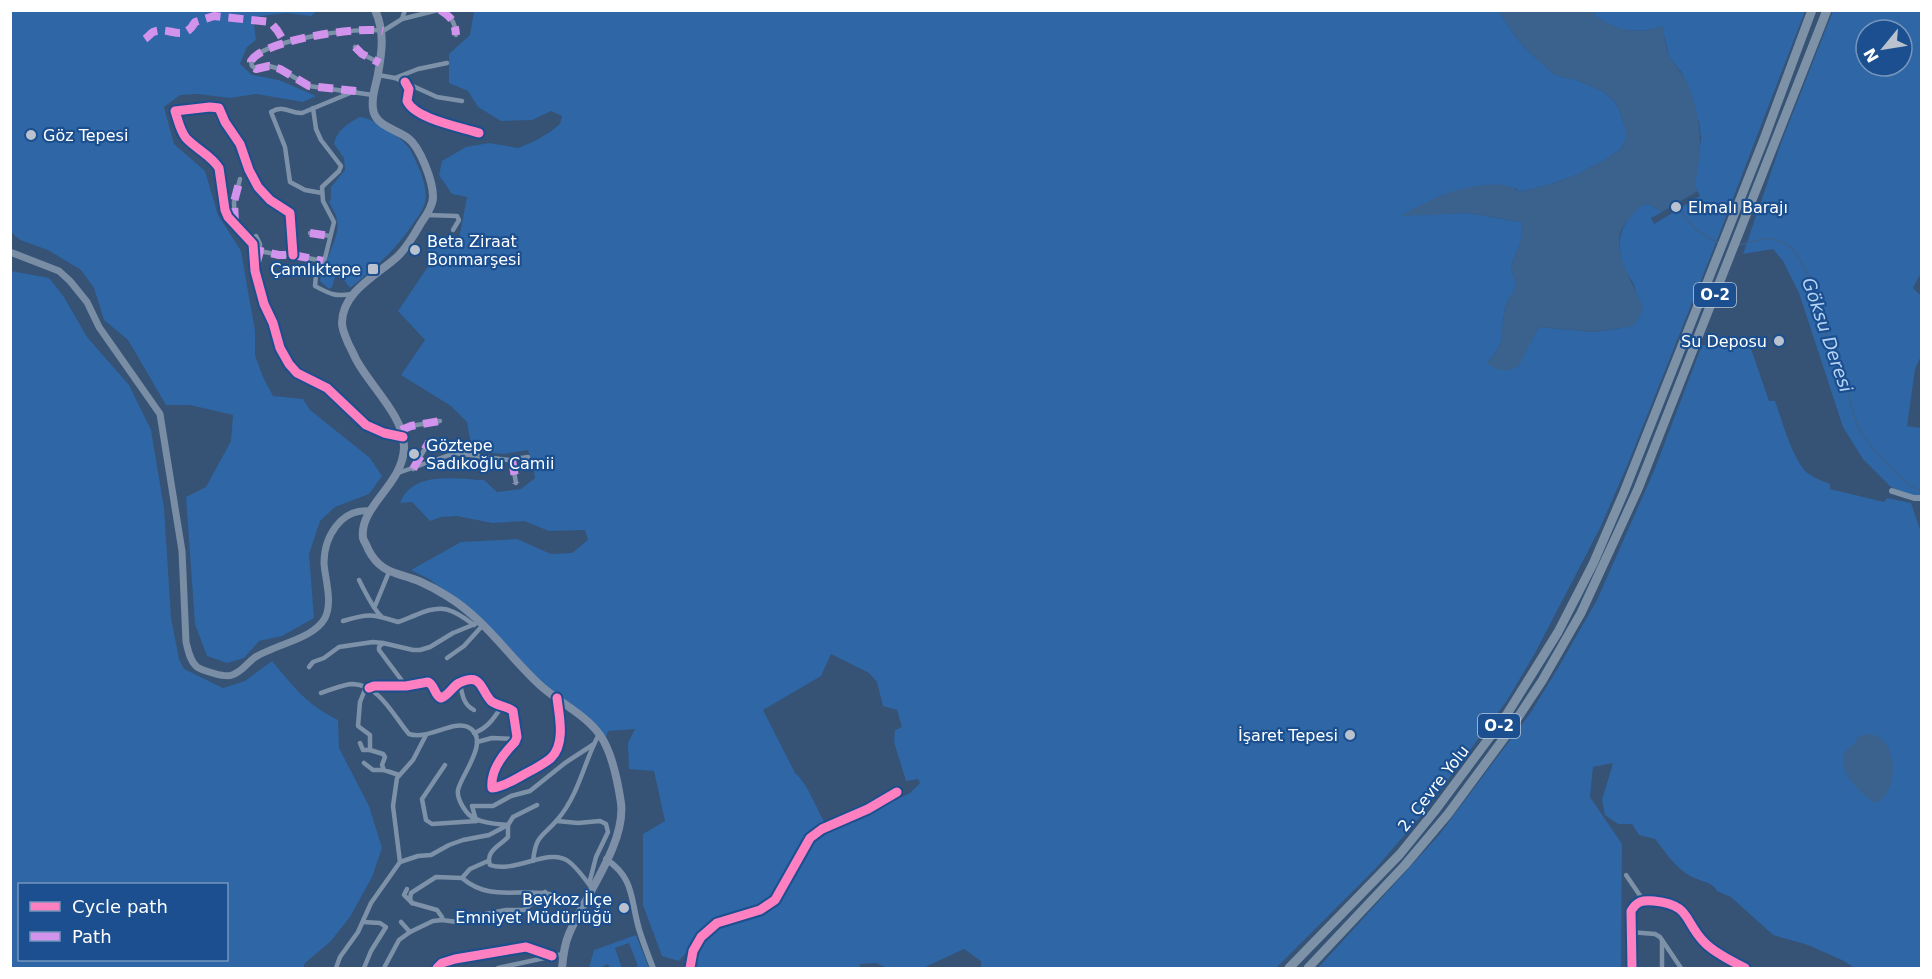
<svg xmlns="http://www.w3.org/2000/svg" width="1932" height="979" font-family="'DejaVu Sans',sans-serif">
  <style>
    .green { fill: #2f66a5; fill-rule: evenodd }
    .water { fill: #3b618d }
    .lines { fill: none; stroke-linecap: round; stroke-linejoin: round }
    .stream { stroke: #3b618d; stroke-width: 1.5 }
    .minor { stroke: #7d92a8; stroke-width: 4.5 }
    .tertiary { stroke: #7d92a8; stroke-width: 6 }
    .secondary { stroke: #798da4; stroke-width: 7 }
    .primary { stroke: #7d8ea7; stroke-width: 8 }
    .motorway { stroke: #7e92a7; stroke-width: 9 }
    .quiet { stroke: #d193ec; stroke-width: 8; stroke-dasharray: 15 8; stroke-linecap: butt }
    .cycleway-casing { stroke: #1b4f8f; stroke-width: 13 }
    .cycleway { stroke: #ff80c0; stroke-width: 9 }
    .poi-dot { fill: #b9c2ce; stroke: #1b4f8f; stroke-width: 2 }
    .labels { text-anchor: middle; stroke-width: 4.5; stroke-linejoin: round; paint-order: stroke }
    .shield { fill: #1b4f8f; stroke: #bbcadd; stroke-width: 1.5 }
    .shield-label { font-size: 15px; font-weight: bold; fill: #fff }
    .poi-label { font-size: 16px; fill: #fff; stroke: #1b4f8f; text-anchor: start }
    .street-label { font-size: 16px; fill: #fff; stroke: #1b4f8f }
    .water-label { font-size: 18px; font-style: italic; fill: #b5d3f5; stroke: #1b4f8f }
  </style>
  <rect width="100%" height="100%" fill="#365274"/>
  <!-- green -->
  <g class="green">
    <polygon points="11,10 317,11 311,16 286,13 253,17 256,40 247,47 240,64 252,75 279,80 316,96 303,102 256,94 230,98 198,94 180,95 164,107 174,144 205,171 218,215 241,251 255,331 255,355 263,377 273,396 303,399 310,410 370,458 382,476 369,494 335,507 320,521 309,554 314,618 282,636 259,641 244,658 227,663 207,656 195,624 186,497 206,487 231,441 233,415 190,405 166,405 128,340 104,320 94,288 81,270 48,250 20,240 11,232"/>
    <path d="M474,11H1499L1515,36L1527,50L1555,75L1577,80L1604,92L1615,102L1620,111L1626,130V138L1621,149L1603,161L1576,175L1548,185L1519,192L1516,188L1402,215L1468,213L1521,222C1526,239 1514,253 1511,269C1522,294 1510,289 1505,309C1499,337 1509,338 1487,363L1531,342L1539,327L1595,332L1633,326C1634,315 1638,299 1635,288C1634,283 1629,277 1626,272C1616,248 1617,231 1634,212C1646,199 1649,204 1662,212L1651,218L1654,224L1700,196L1695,186L1701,138L1699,122L1682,73L1669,57L1662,27C1634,34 1618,32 1594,15L1595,11H1805L1719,235L1627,466L1600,528L1534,655L1506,702L1420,817L1377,867L1276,968H981V961L964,949L923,968H887L876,963L860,964V968H695L699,951L690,948L679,961L662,956L643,905V834L665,821L654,771L629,769L628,743L635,729L608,731L606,737L542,684L461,603L429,579L411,570L461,542L517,539L551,554L572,553L588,540L585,530L549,531L524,521L492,523L457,516L441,517L430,521L412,502L400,503C412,470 457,479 484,480L497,492L521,489L535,478L534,470L528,450L503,454L482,452L470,439L467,422L451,406L401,375L425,340L398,311L427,268L428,245L457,249L467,197L452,194L439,175L442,161L466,147L489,143L518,148L535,141L550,132L560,124L562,116L551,111L532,120L501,121L478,107L468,91L449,83V54L470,35ZM831,654L869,673L877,682L883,706L897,710L902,727L895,730L894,742L906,781L918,779L920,783L910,793L865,815L829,828C816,812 811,787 795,773L763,710L821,676Z"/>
    <path d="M1833,11H1921L1922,271L1913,288L1921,296L1922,354L1915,369L1907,426L1921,428V497L1916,498L1891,487L1863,459L1843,427L1799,293L1783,261L1773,249L1743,254L1781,143ZM1866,30H1902V66H1866Z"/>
    <path d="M360,117C375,119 406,139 412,153C419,168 430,189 424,206C422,211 418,217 414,222C397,249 375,268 350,288L342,277H335L332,287L329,289L320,281C322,264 341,237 337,220C336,214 332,208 329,202L331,199V187L345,170L344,158L334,144C336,131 348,123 360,117Z"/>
    <path d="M11,271L49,278L64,297L87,337L129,385L151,430L164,508L171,618L179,659L184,669L223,688L245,681L272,661C294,687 307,705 338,720L339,748L369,806L382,848L372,877L350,917L330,942L305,963L303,968H11ZM20,884H226V960H20Z"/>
    <path d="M1749,343L1769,401H1775C1783,423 1789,448 1802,467C1808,476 1820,480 1830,484V489L1884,502L1887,498L1911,503L1921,532V968H1854L1844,961L1808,945L1773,935L1731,897L1717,891C1712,882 1706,883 1697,879C1678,872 1667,854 1655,839L1639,835L1632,824H1618L1605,815L1602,800L1613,763L1593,767L1590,797L1622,844L1621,968H1318L1439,835L1531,712L1558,668L1597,600L1654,471L1702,345L1733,346Z"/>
    <polygon points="636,935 649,968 632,968 638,966 629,943 615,948 622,968 610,968 608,964 599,968 589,968 594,950"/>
  </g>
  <!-- water -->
  <g class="water">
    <path d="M1499,11H1595L1594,15C1616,31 1637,35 1662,26C1665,36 1665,49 1670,58C1676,67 1684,75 1688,85C1703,122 1702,148 1695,186L1698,191L1662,212L1648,204C1640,205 1635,211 1630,218C1626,223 1621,228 1620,234C1615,259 1634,284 1643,307L1641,315L1633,326L1595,332L1539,327L1519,365C1509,374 1497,371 1487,363C1509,338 1499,337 1505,310C1509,289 1522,294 1511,269C1514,253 1526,239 1521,222L1468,213L1400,216C1416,208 1434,197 1451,192C1466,187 1508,178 1519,192L1548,185L1576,175L1603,161L1621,149L1626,138V130L1620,111L1615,102L1604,92L1577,80L1555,75L1527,50L1515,36Z"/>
    <path d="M1866,734C1899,733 1901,792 1876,803C1861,795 1835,770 1845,752C1849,746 1855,746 1857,738Z"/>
  </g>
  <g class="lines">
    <!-- stream -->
    <g class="stream">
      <polyline points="1679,209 1695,229 1718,243"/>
      <path d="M1738,245C1753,243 1767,234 1782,242C1809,255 1818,308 1827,335C1834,354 1842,372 1848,391C1851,401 1852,412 1856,422C1863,439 1879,456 1892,469C1901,478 1910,487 1922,491"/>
    </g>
    <!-- minor -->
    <g class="minor">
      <path d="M440,10C451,17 455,21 456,35"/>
      <polyline points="402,19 438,10"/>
      <polyline points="355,47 362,54 380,63"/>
      <polyline points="378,75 395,78 437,97 462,101"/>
      <polyline points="395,78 418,69 447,63"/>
      <path d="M405,82L409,89L407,101C415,119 461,127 479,133"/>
      <path d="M373,95L309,86L280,69L269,66L256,69L252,66L251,61C263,40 359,26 383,31L402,19L405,10"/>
      <path d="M313,108L316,129L321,140L341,166L339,171L322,187L323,201L334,222L325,258L316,275L315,286C330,294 335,297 352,294"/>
      <path d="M322,193L305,190L290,182L285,147L271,112C285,104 290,114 302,113L355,91"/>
      <polyline points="426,215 457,216 459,220 453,230"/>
      <polyline points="235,223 234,202 240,179"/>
      <polyline points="310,233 330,236"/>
      <polyline points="256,236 260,244 260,251"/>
      <path d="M293,255L290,213L270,200L258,187L249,170L240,144L225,122L219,108L210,107L175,111C178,120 180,131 186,138C196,149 211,155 219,168L225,210L228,217L253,244L255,271L264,304L273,323L280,348L289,364L297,373L327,388L366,425L384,433L403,437"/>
      <polyline points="257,263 260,251 279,255 293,255 323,261"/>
      <polyline points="401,430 411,426 440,421"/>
      <polyline points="512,460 516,483"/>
      <polyline points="413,469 429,442"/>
      <polyline points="398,473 455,453 508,460 528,457"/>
      <path d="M359,580C363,588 375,611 381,616"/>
      <polyline points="375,606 389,572"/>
      <path d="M343,621C369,613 373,614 398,622C405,620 410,617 416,615C442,603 453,609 474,625"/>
      <polyline points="447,658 464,646 483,625"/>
      <polyline points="309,667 313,662 324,658 339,647 373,642 383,643"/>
      <path d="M460,683C462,693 463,705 474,710"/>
      <polyline points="406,686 379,650 379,647 383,643 413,650 420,650 430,647 453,633 480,622"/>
      <polyline points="366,687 360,702 358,726 370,735 370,750"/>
      <path d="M369,688L374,686H406L428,682C435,685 434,695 441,698C449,695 452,687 459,683C482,672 480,689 491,701C497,706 507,706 513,711L517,737L515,742C503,754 490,770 492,788C503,787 513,780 522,775C531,770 542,765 550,759C566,746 559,718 558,700"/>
      <path d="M321,693C331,690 343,684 353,684C380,685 394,717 409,734C429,740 452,720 468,727C492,739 461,775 458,790C457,796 460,802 463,807C466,812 470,817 476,819C486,824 498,824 508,825"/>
      <path d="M474,733C488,728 494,718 502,706"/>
      <polyline points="477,742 492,738 516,739"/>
      <polyline points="360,743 363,750 370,750 383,754 385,757 382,765 384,770 399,775"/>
      <polyline points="364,763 373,770 384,770"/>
      <polyline points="445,765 422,799 426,820 432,824 477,821"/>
      <path d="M537,805L513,817L508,825V837C500,846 485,851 490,865C514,874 549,847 568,861C578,868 585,880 593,889"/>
      <polyline points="476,820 472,806 493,806 511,796 530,791 565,763 594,744"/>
      <polyline points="557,821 578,823 600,821 606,824 608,832 596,857 589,884"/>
      <path d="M533,861C536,834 542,838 558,819C579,794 584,762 599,734"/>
      <polyline points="400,862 418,856 431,855 449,845 463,840 489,835 508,825"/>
      <polyline points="1626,875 1643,900"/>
      <path d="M462,878C488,900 512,890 543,893C556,894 571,902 583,906"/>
      <polyline points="407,889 404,895 412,903"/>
      <polyline points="442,920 442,917 437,910 412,903 410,899 411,893 436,877 462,878 470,869 488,861"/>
      <polyline points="363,922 380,923 386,927 371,951 364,968"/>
      <polyline points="401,922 410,932"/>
      <polyline points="1630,932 1655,934 1660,937 1681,968"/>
      <polyline points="1662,940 1662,968"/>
      <polyline points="336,968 340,957 358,932 371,903 400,862 393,806 397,778 413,760 426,735"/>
      <polyline points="384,968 399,940 410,932 433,921 442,920 457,922 470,917 506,910 524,910 545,892"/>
      <polyline points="437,968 442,963 455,959 526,947 552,956"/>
      <polyline points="498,968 563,954"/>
      <polyline points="690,968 693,951 701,937 717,923 760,910 775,900 810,838 822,829 868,809 897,792"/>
      <path d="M1632,968L1631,911C1637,901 1642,900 1654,901C1692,905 1683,921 1705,943C1716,954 1732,961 1745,968"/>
    </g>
    <!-- tertiary -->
    <g class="tertiary">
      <polyline points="1892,491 1914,498 1922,498"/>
      <path d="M606,859C635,879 630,898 639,929C643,942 648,955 653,968"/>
    </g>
    <!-- secondary -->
    <path class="secondary" d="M10,252L59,271L70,281L87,302L99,327L160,414L182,551L186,642C188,650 190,661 197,667C204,671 225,678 232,675C242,672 246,664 254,658C258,655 265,652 270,650C287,642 315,636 325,618C333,602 325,579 324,563C324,537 341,508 370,511"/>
    <!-- primary -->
    <path class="primary" d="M375,10C385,32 382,51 378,74C376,86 371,96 373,109C375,126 396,129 408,138C420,147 433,181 433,197C433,206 426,216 421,223C414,235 407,248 397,257C377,275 342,292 342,323C342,330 346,338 349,345C352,350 354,356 357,361C371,387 405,417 404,448C403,485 359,506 363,538C364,542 367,545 368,549C381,575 398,572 421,582C430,586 439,591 447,596C485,619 509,657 541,686C560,703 586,715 600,735C612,752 618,783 621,803C626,844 584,897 569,934C564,945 563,957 562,968"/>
    <!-- motorway -->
    <g class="motorway">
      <polyline points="1289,968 1400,854 1434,812 1507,714 1558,632 1593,564 1624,492 1764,139 1812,10"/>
      <polyline points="1308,968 1405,865 1448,814 1507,734 1542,681 1581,613 1638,489 1827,10"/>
    </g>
    <!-- quiet -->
    <g class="quiet">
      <path d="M440,10C451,17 455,21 456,35"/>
      <path d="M145,39C148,37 150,34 153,32C169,25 183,44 195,22L214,16L270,22L277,30L285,43"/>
      <polyline points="355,47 362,54 380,63"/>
      <path d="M356,91L309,86L280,69L269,66L256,69L252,66L251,61C263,40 359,26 383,31"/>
      <polyline points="235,223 234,202 240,179"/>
      <polyline points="310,233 330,236"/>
      <polyline points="257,262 260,251 279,255 293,255 323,261"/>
      <polyline points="401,430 411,426 440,421"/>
      <polyline points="512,460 516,483"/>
      <polyline points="413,469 429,442"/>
    </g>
    <!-- cycleway casing -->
    <g class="cycleway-casing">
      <g id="cycleway">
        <path d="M405,82L409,89L407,101C415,119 461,127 479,133"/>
        <path d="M293,255L290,213L270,200L258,187L249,170L240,144L225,122L219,108L210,107L175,111C178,120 180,131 186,138C196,149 211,155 219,168L225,210L228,217L253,244L255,271L264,304L273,323L280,348L289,364L297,373L327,388L366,425L384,433L403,437"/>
        <path d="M369,688L374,686H406L428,682C435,685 434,695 441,698C449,695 452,687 459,683C482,672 480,689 491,701C497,706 507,706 513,711L517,737L515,742C503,754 490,770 492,788C503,787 514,780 523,775C532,770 543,765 551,758C566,744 559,715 557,698"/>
        <polyline points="437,968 442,963 455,959 526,947 552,956"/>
        <polyline points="690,968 693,951 701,937 717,923 760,910 775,900 810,838 822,829 868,809 897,792"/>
        <path d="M1632,968L1631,911C1637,901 1642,900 1654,901C1692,905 1683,921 1705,943C1716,954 1732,961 1745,968"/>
      </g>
    </g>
    <!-- cycleway -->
    <use href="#cycleway" class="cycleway"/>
  </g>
  <!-- markers -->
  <g class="poi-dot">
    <circle cx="31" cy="135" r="6"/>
    <circle cx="1676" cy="207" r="6"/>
    <circle cx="415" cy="250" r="6"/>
    <rect x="367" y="263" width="12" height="12" rx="3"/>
    <circle cx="1779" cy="341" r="6"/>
    <circle cx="414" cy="454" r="6"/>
    <circle cx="1350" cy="735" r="6"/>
    <circle cx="624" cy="908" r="6"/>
  </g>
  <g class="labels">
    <!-- shield labels -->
    <g class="shield">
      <rect x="1694" y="283" width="42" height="24" rx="4.5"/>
      <rect x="1478" y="714" width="42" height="24" rx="4.5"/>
    </g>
    <g class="shield-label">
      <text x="1715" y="300">O-2</text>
      <text x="1499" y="731">O-2</text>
    </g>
    <!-- poi labels -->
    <g class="poi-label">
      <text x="43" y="141">Göz Tepesi</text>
      <text x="1688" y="213">Elmalı Barajı</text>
      <text x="427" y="247">Beta Ziraat<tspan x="427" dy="18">Bonmarşesi</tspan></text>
      <text x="361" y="275" text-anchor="end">Çamlıktepe</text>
      <text x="1767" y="347" text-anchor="end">Su Deposu</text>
      <text x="426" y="451">Göztepe<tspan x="426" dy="18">Sadıkoğlu Camii</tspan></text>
      <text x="1338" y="741" text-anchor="end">İşaret Tepesi</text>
      <text x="612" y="905" text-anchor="end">Beykoz İlçe<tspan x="612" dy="18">Emniyet Müdürlüğü</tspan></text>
    </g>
    <!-- street labels -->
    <g class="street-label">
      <text transform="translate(1433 788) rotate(-52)" y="6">2. Çevre Yolu</text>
    </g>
    <!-- water labels -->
    <g class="water-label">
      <text transform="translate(1827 335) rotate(71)" y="6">Göksu Deresi</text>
    </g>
  </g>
  <!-- border -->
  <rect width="1932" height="979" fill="none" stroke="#ffffff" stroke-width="24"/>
  <!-- legend -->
  <rect x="18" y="883" width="210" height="78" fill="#1b4f8f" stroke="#7695bc" stroke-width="1.5"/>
  <rect x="30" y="902" width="30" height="9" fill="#ff80c0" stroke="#7695bc" stroke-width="1.5"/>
  <text x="72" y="913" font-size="18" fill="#ffffff">Cycle path</text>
  <rect x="30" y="932" width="30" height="9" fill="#d193ec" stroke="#7695bc" stroke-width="1.5"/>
  <text x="72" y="943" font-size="18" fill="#ffffff">Path</text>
  <!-- north arrow -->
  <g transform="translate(1884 48) rotate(240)"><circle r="28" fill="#1b4f8f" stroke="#7695bc" stroke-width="1.5"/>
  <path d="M0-4.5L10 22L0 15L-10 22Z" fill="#b9c2ce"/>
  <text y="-9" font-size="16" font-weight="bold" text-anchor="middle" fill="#ffffff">N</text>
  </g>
</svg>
